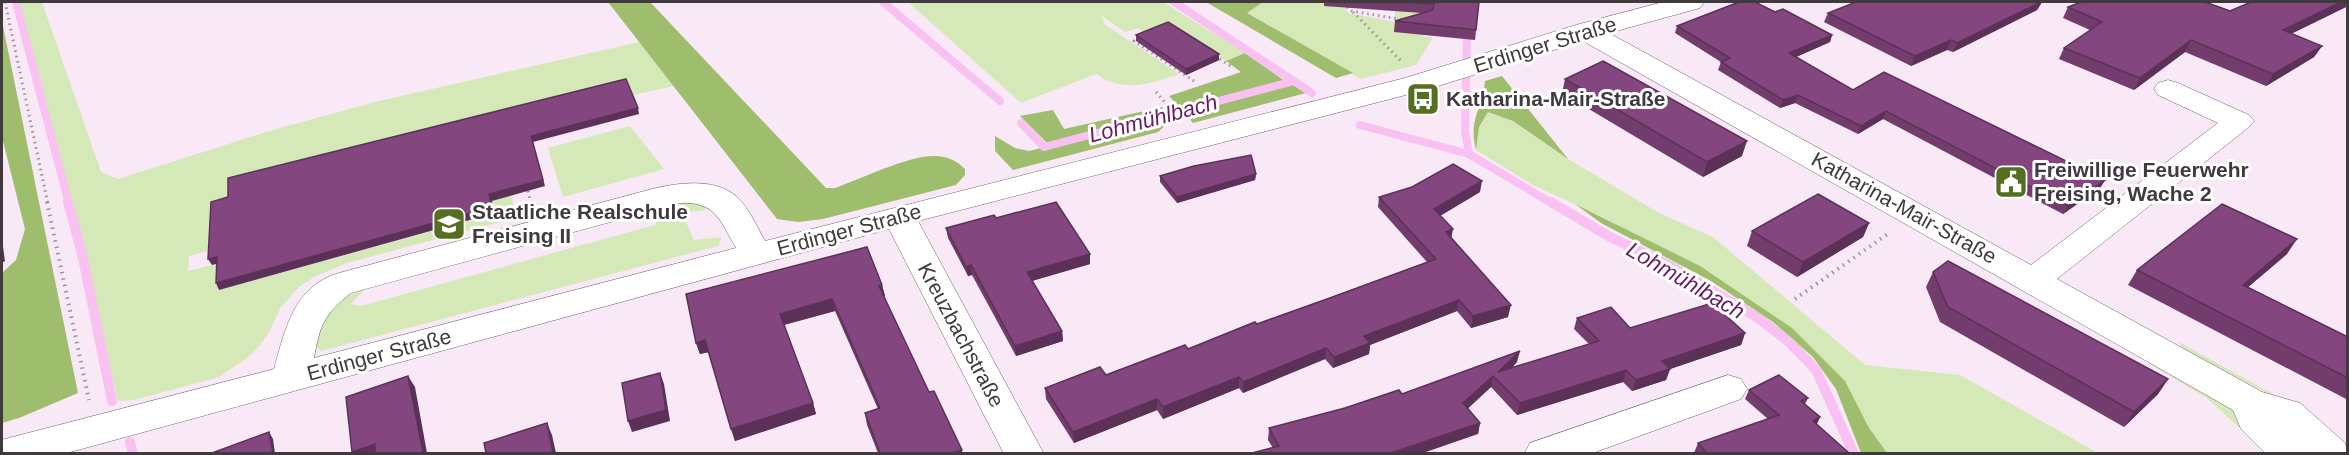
<svg xmlns="http://www.w3.org/2000/svg" width="2349" height="455" font-family="Arial,sans-serif">
  <style>
    .green { fill: #d4e9b7 }
    .forest { fill: #9ebd6d }
    .lines { fill: none; stroke-linecap: round; stroke-linejoin: round }
    .stream-far1 { stroke: #f9c1f2; stroke-width: 8 }
    .stream { stroke: #f9c1f2; stroke-width: 10 }
    .minor-casing { stroke: #70616e; stroke-width: 1 }
    .path-far1 { stroke: #9e939c; stroke-width: 3; stroke-dasharray: 1.5 4; stroke-linecap: butt }
    .path { stroke: #9e939c; stroke-width: 4; stroke-dasharray: 1.5 5; stroke-linecap: butt }
    .minor { fill: #fff; fill-rule: evenodd }
    .wall { fill: #723c6c }
    .shaded-wall { fill: #5c3158 }
    .building { fill: #84467e; stroke: #5c3158; stroke-width: 1.5 }
    .labels { text-anchor: middle; stroke-width: 6; stroke-linejoin: round; paint-order: stroke }
    .street-label { font-size: 21px; fill: #403a3f; stroke: #fff }
    .poi-label { font-size: 21px; font-weight: bold; fill: #403a3f; stroke: #fff; text-anchor: start }
    .water-label { font-size: 22px; font-style: italic; fill: #6b1b65; stroke: #fff }
  </style>
  <rect width="100%" height="100%" fill="#f9e8f6"/>
  <!-- green -->
  <g class="green">
    <polygon points="19,2 42,2 101,172 118,179 276,129 375,102 635,43 640,42 674,86 232,184 483,178 189,256 188,271 220,263 220,290 494,214 492,200 511,195 516,218 347,263 314,277 299,287 281,307 268,334 259,346 247,358 219,377 134,400 118,401"/>
    <path d="M908,2H1163L1245,53L1226,61L1169,23L1144,32L1138,28L1125,32L1102,16L1104,24L1179,74C1151,84 1123,93 1096,74L1021,103Z"/>
    <polygon points="1263,2 1341,2 1348,13 1395,22 1395,2 1430,2 1423,36 1433,38 1416,65 1361,79 1247,13"/>
    <polygon points="1488,112 1513,121 1568,159 1659,213 1713,237 1865,365 1960,375 2098,453 1887,453 1792,328 1607,219 1533,185 1476,150 1479,127"/>
    <polygon points="630,126 664,169 563,197 548,148"/>
    <path d="M685,202L701,204L705,207V210L682,213L694,240L722,237L718,246L321,351L315,345C316,339 316,331 318,326C325,309 349,293 366,288L350,304L361,306L655,225L663,206Z"/>
    <polygon points="2179,342 2305,412 2184,351"/>
    <polygon points="2148,363 2159,363 2230,407 2253,430 2239,427 2207,398"/>
  </g>
  <!-- forest -->
  <g class="forest">
    <path d="M608,2H650L826,188H835C861,179 909,155 935,156C947,156 957,161 965,169V175L956,185L823,219L798,222L777,219Z"/>
    <polygon points="1206,2 1263,2 1247,13 1353,73 1336,78"/>
    <polygon points="2,21 78,393 19,418 2,423 2,273 16,260 25,229 2,137"/>
    <polygon points="1245,53 1285,81 1181,109 1169,96 1241,72 1226,61"/>
    <path d="M1502,76L1568,159L1513,121L1488,112L1479,127L1476,150C1468,119 1483,108 1485,81Z"/>
    <polygon points="1291,84 1306,93 1193,123 1184,112"/>
    <polygon points="1162,107 1166,113 1047,143 1020,116 1053,110 1064,129"/>
    <polygon points="1169,116 1172,120 1158,132 1013,170 995,151 995,136 1015,148 1029,151"/>
    <polygon points="1575,204 1700,266 1792,328 1845,381 1869,428 1887,453 1861,453 1836,389 1813,357 1773,322 1711,281 1601,223"/>
  </g>
  <g class="lines">
    <!-- stream-far1 -->
    <g class="stream-far1">
      <polyline points="16,2 69,204"/>
      <polyline points="883,2 1000,101"/>
      <polyline points="1174,2 1312,93"/>
      <polyline points="1467,28 1465,131 1469,154 1553,204"/>
      <polyline points="1021,123 1044,147 1294,81"/>
      <polyline points="1360,125 1469,154"/>
    </g>
    <!-- stream -->
    <g class="stream">
      <polyline points="68,202 83,258 112,401"/>
      <polyline points="1551,202 1610,237 1671,266 1758,318 1789,342 1816,370 1854,454"/>
      <polyline points="130,442 133,454"/>
    </g>
    <!-- minor casing -->
    <g class="minor-casing">
      <g id="minor">
        <path d="M1663,2H1704L1700,8L1609,33L2031,265L2218,123L2158,95L2154,89L2158,83L2168,80L2178,83L2249,115L2254,121L2249,127L2057,279L2262,392L2300,403L2345,443L2348,454H2266L2241,429L2233,410L1583,41L1425,90L918,221L1044,454H1004L889,229L63,454H2V440L5,439L274,369C285,329 294,286 339,273L652,189C677,183 715,177 737,197C749,208 757,227 765,241L1405,78L1576,25ZM680,203C716,201 720,221 736,248L314,358C320,325 324,314 351,293Z"/>
        <polygon points="1728,375 1741,379 1747,389 1741,399 1590,454 1524,454 1530,443"/>
      </g>
    </g>
    <!-- path-far1 -->
    <g class="path-far1">
      <polyline points="5,2 48,204"/>
      <polyline points="1345,2 1348,9 1352,11 1404,20"/>
      <polyline points="1353,12 1402,62"/>
      <polyline points="1140,39 1134,41 1194,81"/>
      <polyline points="1215,56 1232,67"/>
      <polyline points="1156,92 1179,119"/>
      <polyline points="528,191 531,204"/>
    </g>
    <!-- path -->
    <g class="path">
      <polyline points="47,202 89,400"/>
      <polyline points="530,202 531,205"/>
      <polyline points="1795,299 1889,233"/>
    </g>
    <!-- minor -->
    <use href="#minor" class="minor"/>
  </g>
  <!-- wall -->
  <g class="wall">
    <polygon points="1324,2 1479,2 1475,40 1394,32 1395,21 1422,13 1324,6"/>
    <polygon points="2042,2 2037,10 1953,52 1947,50 1911,66 1824,22 1828,13"/>
    <polygon points="2348,2 2348,6 2291,34 2322,46 2314,57 2266,86 2185,52 2134,90 2059,59 2064,48 2090,30 2063,18 2068,7 2230,11"/>
    <polygon points="1775,12 1832,35 1830,42 1796,57 1853,90 2105,180 2100,188 2063,214 1883,119 1858,134 1795,103 1780,108 1718,70 1721,62 1675,33 1677,26"/>
    <polygon points="1136,35 1219,54 1219,60 1186,75 1136,41"/>
    <polygon points="1565,79 1742,156 1703,177 1562,93"/>
    <polygon points="1256,174 1255,180 1177,203 1160,182 1160,176"/>
    <polygon points="1480,192 1440,216 1452,238 1508,317 1471,328 1457,311 1370,345 1369,354 1333,368 1325,359 1243,393 1239,388 1163,419 1157,410 1074,443 1046,399 1045,388 1106,375 1188,349 1427,262 1378,207 1379,197"/>
    <polygon points="996,218 1090,254 1090,264 1032,281 1062,331 1063,341 1016,356 972,275 968,276 948,238 946,228"/>
    <polygon points="1869,223 1863,237 1797,277 1747,246 1752,231"/>
    <polygon points="2287,254 2248,287 2348,337 2348,400 2128,285 2137,270"/>
    <polygon points="1933,272 2168,379 2158,394 2124,427 1940,322 1926,287"/>
    <polygon points="882,285 885,296 884,297 929,392 962,450 962,453 878,453 867,425 865,413 878,409 835,311 784,325 813,403 816,414 735,441 709,352 700,354 696,343"/>
    <polygon points="1577,318 1630,328 1745,333 1741,345 1670,369 1666,380 1632,391 1623,382 1517,415 1491,387 1468,408 1480,423 1478,434 1273,448 1268,440 1269,428 1402,394 1517,362 1512,368 1589,344 1574,329"/>
    <polygon points="1749,390 1808,398 1805,404 1820,417 1817,424 1849,453 1694,453 1698,443 1768,419 1745,399"/>
  </g>
  <!-- shaded-wall -->
  <g class="shaded-wall">
    <polygon points="2042,2 2037,10 1953,52 1957,43"/>
    <polygon points="2341,2 2348,2 2348,6 2276,41 2283,30"/>
    <polygon points="1832,35 1830,42 1787,61 1789,53"/>
    <polygon points="1951,40 1947,50 1911,66 1915,56"/>
    <polygon points="2191,40 2185,52 2134,90 2140,78"/>
    <polygon points="2322,46 2314,57 2266,86 2273,74"/>
    <polygon points="1219,54 1219,60 1186,75 1186,69"/>
    <polygon points="1798,95 1795,103 1780,108 1783,100"/>
    <polygon points="638,108 639,114 533,142 545,186 492,201 495,213 219,290 216,283 489,194 531,136"/>
    <polygon points="1886,111 1883,119 1858,134 1861,126"/>
    <polygon points="1747,141 1742,156 1703,177 1707,162"/>
    <polygon points="1256,174 1255,180 1177,203 1177,197"/>
    <polygon points="2105,180 2100,188 2063,214 2068,206"/>
    <polygon points="1482,181 1480,192 1433,220 1434,209"/>
    <polygon points="1869,223 1863,237 1797,277 1803,262"/>
    <polygon points="1453,229 1451,240 1446,232"/>
    <polygon points="2,239 5,261 2,263"/>
    <polygon points="2297,239 2287,254 2233,300 2243,285"/>
    <polygon points="1090,254 1090,264 1028,282 1027,272"/>
    <polygon points="217,257 220,263 212,265 208,259"/>
    <polygon points="971,265 972,275 968,276 966,267"/>
    <polygon points="882,285 885,296 881,297 879,286"/>
    <polygon points="832,299 835,311 783,325 780,314"/>
    <polygon points="1459,300 1457,311 1370,345 1369,354 1333,368 1334,357 1364,336"/>
    <polygon points="1511,305 1508,317 1471,328 1473,316"/>
    <polygon points="1062,331 1063,341 1016,356 1015,346"/>
    <polygon points="1745,333 1741,345 1670,369 1666,380 1632,391 1636,380 1662,361"/>
    <polygon points="705,340 709,352 700,354 696,343"/>
    <polygon points="1326,348 1325,359 1243,393 1243,382"/>
    <polygon points="1520,351 1517,362 1498,381 1498,372"/>
    <polygon points="1626,370 1623,382 1517,415 1520,403"/>
    <polygon points="660,373 664,384 670,421 632,432 628,421"/>
    <polygon points="408,376 415,387 427,453 423,453"/>
    <polygon points="1493,376 1491,387 1461,415 1463,403"/>
    <polygon points="1239,377 1239,388 1163,419 1163,407"/>
    <polygon points="2168,379 2158,394 2124,427 2134,412"/>
    <polygon points="1157,399 1157,410 1074,443 1073,432"/>
    <polygon points="813,403 816,414 735,441 731,429"/>
    <polygon points="1820,417 1815,427 1813,421"/>
    <polygon points="547,423 552,435 556,453 553,453"/>
    <polygon points="1480,423 1478,434 1423,453 1391,453"/>
    <polygon points="269,432 273,439 275,453 273,453"/>
    <polygon points="375,444 380,453 353,453 352,452"/>
    <polygon points="962,450 962,453 952,453"/>
  </g>
  <!-- building -->
  <g class="building">
    <polygon points="1401,2 1479,2 1476,30 1395,21 1433,10 1434,4"/>
    <polygon points="1739,2 1755,2 1775,12 1783,9 1832,35 1789,53 1853,90 1884,72 2105,180 2068,206 1886,111 1861,126 1798,95 1783,100 1721,62 1730,58 1677,26"/>
    <polygon points="1856,2 2041,2 1957,43 1951,40 1915,56 1828,13"/>
    <polygon points="2081,2 2205,2 2230,11 2251,2 2341,2 2283,30 2322,46 2273,74 2191,40 2140,78 2064,48 2102,22 2068,7"/>
    <polygon points="1168,22 1219,54 1186,69 1136,35"/>
    <polygon points="1603,61 1747,141 1707,162 1565,79"/>
    <polygon points="626,79 638,108 531,136 543,180 489,194 492,207 216,283 217,257 208,259 211,202 228,197 228,178"/>
    <polygon points="1251,155 1256,174 1177,197 1160,176 1194,166"/>
    <polygon points="1453,164 1482,181 1434,209 1453,229 1446,232 1511,305 1473,316 1459,300 1364,336 1370,343 1334,357 1326,348 1243,382 1239,377 1163,407 1157,399 1073,432 1045,388 1100,367 1106,375 1185,345 1188,349 1255,322 1257,324 1330,298 1436,259 1379,197 1412,187"/>
    <polygon points="1818,194 1869,223 1803,262 1752,231"/>
    <polygon points="1056,202 1090,254 1027,272 1062,331 1015,346 971,265 966,267 946,228 994,215 996,218"/>
    <polygon points="2222,204 2297,239 2243,285 2348,337 2348,378 2137,270"/>
    <polygon points="867,247 882,285 879,286 929,392 934,391 962,450 952,453 880,453 865,413 880,408 832,299 780,314 813,403 731,429 705,340 696,343 686,294"/>
    <polygon points="1948,261 2168,379 2134,412 1948,307 1933,272"/>
    <polygon points="1712,303 1745,333 1662,361 1670,369 1636,380 1626,370 1520,403 1493,376 1463,403 1480,423 1391,453 1252,453 1279,446 1269,428 1345,408 1399,390 1402,394 1520,351 1498,372 1599,341 1577,318 1611,307 1630,328"/>
    <polygon points="660,373 666,410 628,421 622,383"/>
    <polygon points="1779,375 1808,398 1801,401 1820,417 1813,421 1849,453 1707,453 1698,443 1779,415 1749,390"/>
    <polygon points="408,376 423,453 375,453 375,444 352,452 346,397"/>
    <polygon points="547,423 553,453 486,453 484,443"/>
    <polygon points="269,432 273,453 212,453"/>
  </g>
  <!-- icons -->
  <defs>
    <g id="bus-square" transform="scale(1.725)"><rect x="-9" y="-9" width="18" height="18" rx="4" fill="#546f22" stroke="#fff"/><path d="M-5-6H5V4H4V6H2V4H-2V6H-4V4H-5ZM-3.5-4V0h7V-4ZM-3.5 1.2v1.5H-2V1.2ZM2 1.2v1.5H3.5V1.2Z" fill="#fff"/></g>
    <g id="civic-square" transform="scale(1.725)"><rect x="-9" y="-9" width="18" height="18" rx="4" fill="#546f22" stroke="#fff"/><path d="M-.6-6.5H3V-4.5H.6V-3L4-1V1h2V6H-6V1h2V-1L-.6-3ZM-1.2 2.5V6h2.4V2.5Z" fill="#fff"/></g>
    <g id="school-square" transform="scale(1.725)"><rect x="-9" y="-9" width="18" height="18" rx="4" fill="#546f22" stroke="#fff"/><path d="M0-5L7-2L0 1L-7-2ZM-4 1L0 2.5L4 1V4Q0 6-4 4Z" fill="#fff"/></g>
  </defs>
  <g fill-rule="evenodd">
    <use href="#bus-square" x="1423" y="99"/>
    <use href="#civic-square" x="2011" y="182"/>
    <use href="#school-square" x="449" y="224"/>
  </g>
  <g class="labels">
    <!-- street labels -->
    <g class="street-label">
      <text transform="translate(1545 45) rotate(-17)" y="7">Erdinger Straße</text>
      <text transform="translate(1904 208) rotate(29)" y="7">Katharina-Mair-Straße</text>
      <text transform="translate(849 230) rotate(-15)" y="7">Erdinger Straße</text>
      <text transform="translate(961 335) rotate(62)" y="7">Kreuzbachstraße</text>
      <text transform="translate(379 355) rotate(-15)" y="7">Erdinger Straße</text>
    </g>
    <!-- poi labels -->
    <g class="poi-label">
      <text x="1446" y="106">Katharina-Mair-Straße</text>
      <text x="2034" y="177">Freiwillige Feuerwehr<tspan x="2034" dy="24">Freising, Wache 2</tspan></text>
      <text x="472" y="219">Staatliche Realschule<tspan x="472" dy="24">Freising II</tspan></text>
    </g>
    <!-- water labels -->
    <g class="water-label">
      <text transform="translate(1153 118) rotate(-15)" y="8">Lohmühlbach</text>
      <text transform="translate(1686 280) rotate(30)" y="8">Lohmühlbach</text>
    </g>
  </g>
  <!-- border -->
  <rect width="2349" height="455" fill="none" stroke="#403a3f" stroke-width="6"/>
</svg>
